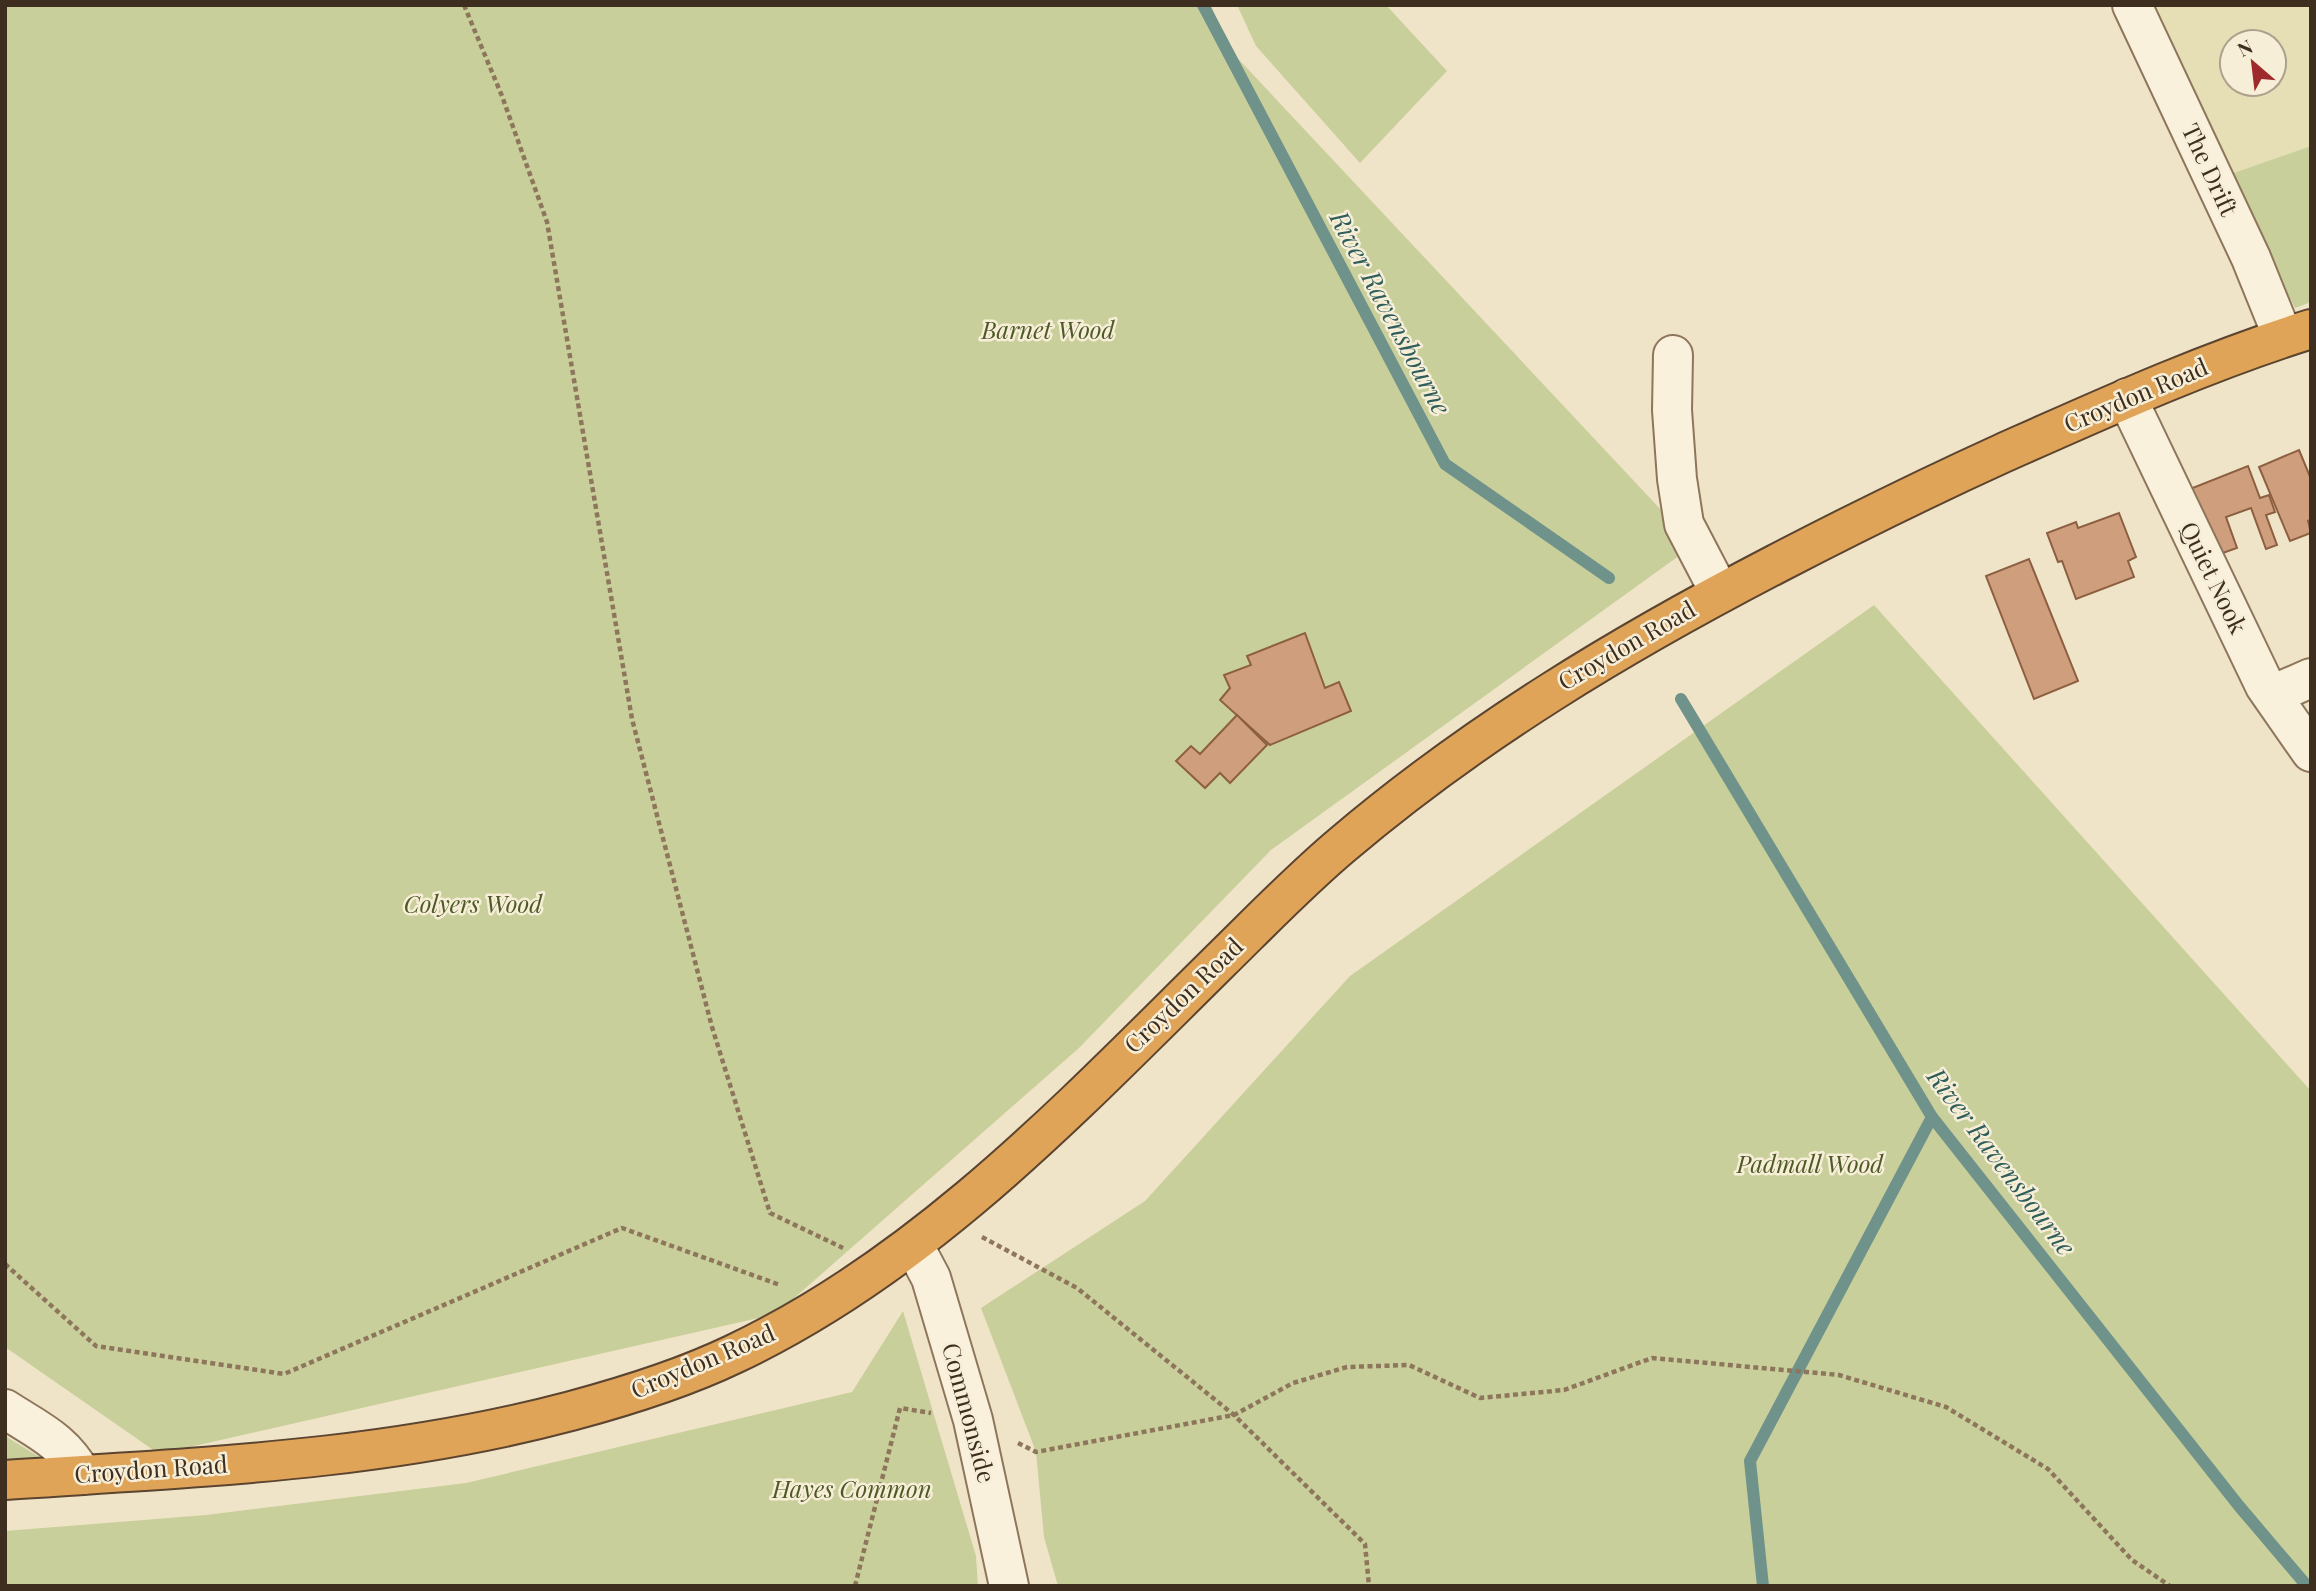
<svg xmlns="http://www.w3.org/2000/svg" width="2316" height="1591" font-family="'Playfair Display',serif">
  <style>
    .farmland { fill: #e6deb5; fill-rule: evenodd }
    .green { fill: #c9cf9b }
    .lines { fill: none; stroke-linecap: round; stroke-linejoin: round }
    .stream { stroke: #6f938a; stroke-width: 12 }
    .building { fill: #cf9f7d; stroke: #8d5f41; stroke-width: 2 }
    .minor-casing { stroke: #8d765c; stroke-width: 42 }
    .highway-casing { stroke: #5b4430; stroke-width: 42 }
    .path { stroke: #8d765c; stroke-width: 4.5; stroke-dasharray: 5 3.5; stroke-linecap: butt }
    .minor { stroke: #faf1dc; stroke-width: 38 }
    .highway { stroke: #e0a458; stroke-width: 38 }
    .labels { text-anchor: middle; stroke-width: 5; stroke-linejoin: round; paint-order: stroke }
    .street-label { font-size: 24px; fill: #3d2e20; stroke: #f7eed8 }
    .park-label { font-size: 24px; font-style: italic; fill: #4d5a26; stroke: #f7eed8 }
    .water-label { font-size: 26px; font-style: italic; fill: #2f5d5a; stroke: #f7eed8 }
  </style>
  <rect width="100%" height="100%" fill="#f0e4c8"/>
  <!-- farmland -->
  <path class="farmland" d="M2153,5H2311V146L2228,175ZM2232,42H2274V84H2232Z"/>
  <!-- green -->
  <g class="green">
    <polygon points="5,5 1211,5 1229,49 1694,545 1271,850 1079,1048 776,1314 159,1454 5,1347"/>
    <polygon points="1237,5 1386,5 1447,71 1360,163 1256,46"/>
    <polygon points="2311,146 2311,302 2295,308 2228,175"/>
    <polygon points="1874,605 2311,1091 2311,1586 1058,1586 1044,1537 1036,1452 981,1308 1145,1201 1350,976"/>
    <polygon points="903,1311 976,1556 978,1586 5,1586 5,1531 206,1515 466,1483 852,1392"/>
    <polygon points="5,1436 46,1461 5,1463"/>
  </g>
  <g class="lines">
    <!-- stream -->
    <g class="stream">
      <polyline points="1203,5 1445,464 1609,578"/>
      <polyline points="1681,699 1932,1117 2239,1506 2307,1586"/>
      <polyline points="1763,1586 1750,1461 1932,1117"/>
    </g>
  </g>
  <!-- building -->
  <g class="building">
    <polygon points="2299,450 2311,479 2311,519 2308,521 2311,533 2290,541 2259,467"/>
    <polygon points="2248,466 2260,498 2269,495 2275,512 2266,515 2277,545 2266,549 2251,508 2226,517 2237,548 2220,554 2180,493"/>
    <polygon points="2119,513 2136,557 2128,561 2134,577 2076,599 2062,561 2058,562 2047,533 2076,522 2078,528"/>
    <polygon points="2029,559 2078,681 2034,699 1986,576"/>
    <polygon points="1305,633 1325,688 1339,682 1351,711 1270,745 1220,700 1230,688 1224,675 1251,665 1247,656"/>
    <polygon points="1237,715 1267,745 1230,783 1220,773 1205,788 1176,761 1191,746 1200,754"/>
  </g>
  <g class="lines">
    <!-- minor casing -->
    <g class="minor-casing">
      <g id="minor">
        <polyline points="2132,5 2251,258 2283,337"/>
        <polyline points="1673,355 1672,410 1677,479 1684,524 1720,593"/>
        <polyline points="2127,398 2265,686 2311,752"/>
        <polyline points="2272,695 2311,678"/>
        <polyline points="913,1244 931,1278 973,1420 1009,1586"/>
        <path d="M5,1409C37,1430 63,1440 82,1475"/>
      </g>
    </g>
    <!-- highway casing -->
    <g class="highway-casing">
      <path id="highway" d="M5,1480C198,1467 383,1461 571,1411C627,1396 682,1379 734,1354C924,1264 1070,1109 1217,964C1258,924 1298,882 1342,845C1475,732 1622,644 1776,564C1851,525 1926,488 2003,453C2104,408 2205,362 2311,329"/>
    </g>
    <!-- path -->
    <g class="path">
      <polyline points="464,5 502,96 547,222 632,719 712,1027 770,1213 843,1248"/>
      <polyline points="982,1237 1077,1288 1234,1415 1365,1544 1369,1586"/>
      <polyline points="5,1264 96,1346 284,1374 622,1228 780,1285"/>
      <polyline points="1018,1443 1036,1452 1234,1415 1293,1383 1347,1367 1409,1365 1480,1398 1564,1390 1652,1358 1839,1375 1946,1407 2048,1469 2132,1560 2170,1586"/>
      <polyline points="855,1586 900,1408 931,1413"/>
    </g>
    <!-- minor -->
    <use href="#minor" class="minor"/>
    <!-- highway -->
    <use href="#highway" class="highway"/>
  </g>
  <g class="labels">
    <!-- street labels -->
    <g class="street-label">
      <text transform="translate(2209 170) rotate(65)" y="8">The Drift</text>
      <text transform="translate(2136 396) rotate(-23)" y="8">Croydon Road</text>
      <text transform="translate(2213 578) rotate(64)" y="8">Quiet Nook</text>
      <text transform="translate(1627 646) rotate(-30)" y="8">Croydon Road</text>
      <text transform="translate(1184 996) rotate(-44)" y="8">Croydon Road</text>
      <text transform="translate(703 1362) rotate(-23)" y="8">Croydon Road</text>
      <text transform="translate(968 1413) rotate(75)" y="8">Commonside</text>
      <text transform="translate(151 1470) rotate(-4)" y="8">Croydon Road</text>
    </g>
    <!-- park labels -->
    <g class="park-label">
      <text x="1048" y="339">Barnet Wood</text>
      <text x="473" y="913">Colyers Wood</text>
      <text x="1810" y="1173">Padmall Wood</text>
      <text x="852" y="1498">Hayes Common</text>
    </g>
    <!-- water labels -->
    <g class="water-label">
      <text transform="translate(1390 313) rotate(62)" y="9">River Ravensbourne</text>
      <text transform="translate(2001 1162) rotate(53)" y="9">River Ravensbourne</text>
    </g>
  </g>
  <!-- border -->
  <rect width="2316" height="1591" fill="none" stroke="#3d2e20" stroke-width="14"/>
  <!-- north arrow -->
  <g transform="translate(2253 63) rotate(332)"><circle r="33" fill="#f7eed8" stroke="#ada18e" stroke-width="2"/>
  <path d="M0-5L12 26L0 18L-12 26Z" fill="#9e2a2b"/>
  <text y="-10" font-size="19" font-weight="bold" text-anchor="middle" fill="#3d2e20">N</text>
  </g>
</svg>
